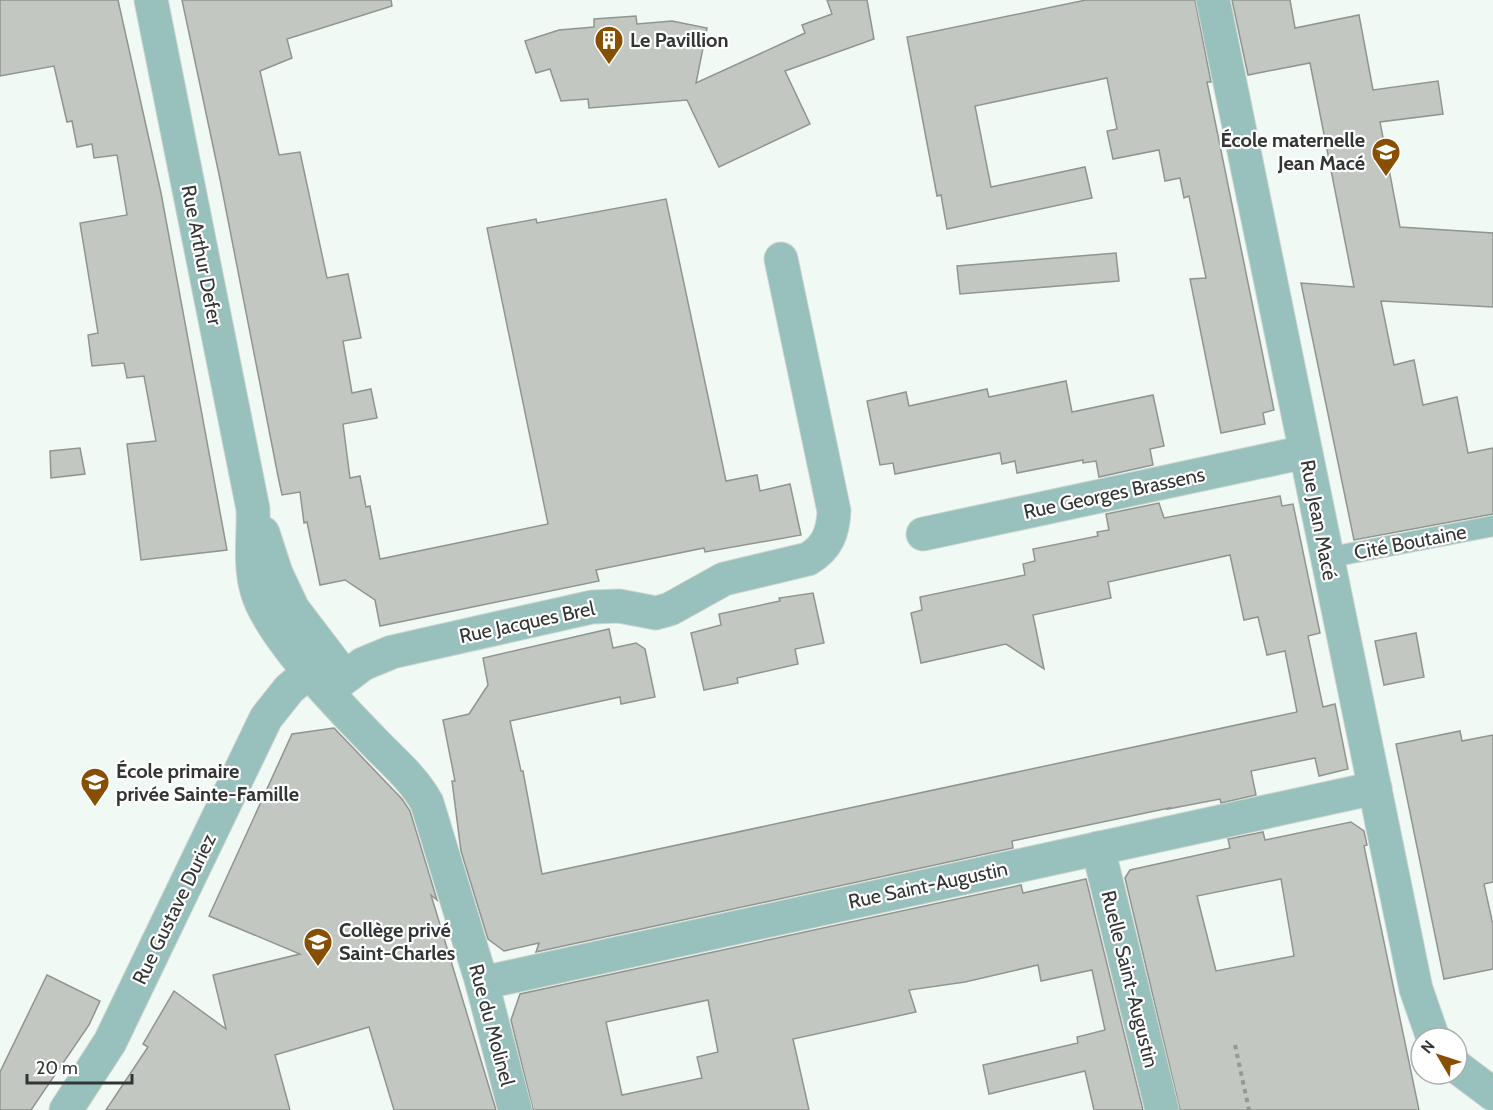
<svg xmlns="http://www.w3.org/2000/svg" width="1493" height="1110" font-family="Cabin,sans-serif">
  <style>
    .building { fill: #c2c7c2; stroke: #909590; stroke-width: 1.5; fill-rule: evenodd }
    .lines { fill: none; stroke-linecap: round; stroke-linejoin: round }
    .lane-casing { stroke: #cfd6d2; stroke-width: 22 }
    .street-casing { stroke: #cfd6d2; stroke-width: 35 }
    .path { stroke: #939996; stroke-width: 4; stroke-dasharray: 4.5 4.5; stroke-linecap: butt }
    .lane { stroke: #98c0bc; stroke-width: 20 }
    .street { stroke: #98c0bc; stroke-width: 33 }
    .labels { text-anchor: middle; stroke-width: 4.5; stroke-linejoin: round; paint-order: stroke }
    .poi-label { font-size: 20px; font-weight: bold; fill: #323534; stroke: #fff; text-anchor: start }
    .street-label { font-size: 20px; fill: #323534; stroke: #fff }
  </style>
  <rect width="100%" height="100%" fill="#f1f9f5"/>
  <!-- building -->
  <g class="building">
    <polygon points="0,0 118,0 161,193 227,550 141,560 127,444 156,441 144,376 127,378 124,363 92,366 88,335 98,333 80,223 127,215 117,155 94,158 92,144 77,147 72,121 67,122 54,66 0,76"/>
    <polygon points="182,0 391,0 392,6 287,39 292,58 260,71 279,155 300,152 327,278 348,274 361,338 343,341 352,393 371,389 377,418 343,424 350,478 360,476 366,507 370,506 380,559 548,524 487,228 536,219 537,223 666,199 726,481 757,475 760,491 790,484 801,535 705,552 704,548 596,570 599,581 380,626 375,600 345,580 320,585 307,522 304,523 300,492 282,495 278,476 220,179"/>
    <polygon points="827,0 867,0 874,39 785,71 810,124 719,167 687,100 589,108 588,99 561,101 550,69 536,73 525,41 559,30 594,27 594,19 636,16 637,24 672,21 707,28 696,83 805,33 802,25 832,14"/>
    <polygon points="1086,0 1195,0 1211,82 1207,82 1274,410 1263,413 1265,424 1221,433 1190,279 1206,278 1189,196 1184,198 1180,178 1165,181 1159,150 1113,159 1107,131 1117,129 1107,78 975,106 991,187 1085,167 1092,198 947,229 941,195 937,196 907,37"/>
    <polygon points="1232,0 1290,0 1295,28 1359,15 1373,90 1438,81 1443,114 1380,122 1400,227 1493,233 1493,307 1381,301 1394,365 1414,360 1423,405 1457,397 1468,453 1493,448 1493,514 1354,540 1301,283 1354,287 1310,63 1248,75"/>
    <polygon points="1116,253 1119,281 960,294 957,266"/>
    <polygon points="1066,381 1072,412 1153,395 1164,446 1150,449 1153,465 1099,477 1096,461 1083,463 1083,460 1017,473 1015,461 1002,464 1000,453 895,474 893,463 880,465 867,401 906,392 909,406 987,389 989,397"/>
    <polygon points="80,448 85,474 51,478 50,451"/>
    <polygon points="1280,496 1282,506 1293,504 1320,633 1308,636 1323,707 1335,704 1348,769 1319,776 1315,758 1251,771 1256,795 1221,803 1220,799 1168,809 1169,808 1012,841 1013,848 536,952 539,943 504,951 488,939 461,851 452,781 455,781 443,720 469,714 488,685 483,658 609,629 613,648 636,643 645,649 655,697 621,704 620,697 510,721 521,771 523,771 542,874 556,871 1297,712 1285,651 1267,655 1258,617 1244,620 1230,555 1108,582 1111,598 1033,615 1044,669 1006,644 921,663 911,613 922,610 920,597 1025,575 1023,564 1035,561 1033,549 1098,536 1097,532 1109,530 1106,514 1159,503 1164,518"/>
    <polygon points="813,593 824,643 795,649 798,664 737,678 738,683 704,690 691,633 721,625 719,614 780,601 779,598"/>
    <polygon points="1416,633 1424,677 1384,685 1375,641"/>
    <polygon points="334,728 402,799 410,811 437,900 431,895 496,1110 394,1110 369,1027 275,1055 290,1110 106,1110 148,1047 143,1044 174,991 226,1029 213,975 300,954 209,916 292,734"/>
    <polygon points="1460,731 1462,741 1493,735 1493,882 1484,884 1493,925 1493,969 1444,979 1396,744"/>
    <path d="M1351,822L1364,831L1367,845L1364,846L1419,1110H1180L1125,878L1130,870L1230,848L1228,839L1263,832L1265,840ZM1281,879L1294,956L1216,971L1197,896Z"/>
    <path d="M1086,879L1143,1110H1094L1085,1071L989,1094L983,1065L1078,1043L1077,1037L1105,1030L1092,970L1041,981L1038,965L965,982L909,990L916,1012L793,1039L809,1110H533L511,1020L520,994L1021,885L1023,893ZM708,1000L718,1052L697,1057L702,1078L622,1095L606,1022Z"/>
    <polygon points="47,975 100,1001 89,1025 31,1110 0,1110 0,1072"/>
  </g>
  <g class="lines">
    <!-- lane casing -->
    <g class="lane-casing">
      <polyline id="lane" points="1326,558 1493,526"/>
    </g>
    <!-- street casing -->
    <g class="street-casing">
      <g id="street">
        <path d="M151,0L253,509C254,536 249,564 257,591C270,637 345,712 380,748C397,765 415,781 427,803L482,983L515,1110"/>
        <polyline points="1213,0 1416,989 1433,1038"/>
        <polyline points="263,533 276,573 293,609 341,672"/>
        <polyline points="923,534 1305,452"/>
        <path d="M327,691L363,664L392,652L592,607L619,606L656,613L670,609L724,579L808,559C827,548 833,533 834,511L781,259"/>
        <polyline points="1098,848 1162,1110"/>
        <polyline points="482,983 1375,788"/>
        <polyline points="1457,1067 1493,1094"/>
        <polyline points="66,1110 110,1042 266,718 289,689 328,656"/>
      </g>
    </g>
    <!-- path -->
    <polyline class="path" points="1235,1045 1249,1110"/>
    <!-- lane -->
    <use href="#lane" class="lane"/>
    <!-- street -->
    <use href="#street" class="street"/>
  </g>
  <!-- icons -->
  <defs>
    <g id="building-pin" transform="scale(1.5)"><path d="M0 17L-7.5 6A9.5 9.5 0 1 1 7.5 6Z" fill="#884f03" stroke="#fff"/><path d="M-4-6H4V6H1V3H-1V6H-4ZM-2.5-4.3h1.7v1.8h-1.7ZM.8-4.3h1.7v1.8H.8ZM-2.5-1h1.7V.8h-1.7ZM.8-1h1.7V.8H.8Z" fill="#fff"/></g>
    <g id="school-pin" transform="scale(1.5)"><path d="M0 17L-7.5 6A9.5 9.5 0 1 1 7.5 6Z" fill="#884f03" stroke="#fff"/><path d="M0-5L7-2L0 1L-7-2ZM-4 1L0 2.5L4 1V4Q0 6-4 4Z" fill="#fff"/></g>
  </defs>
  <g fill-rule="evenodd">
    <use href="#building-pin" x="609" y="40"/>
    <use href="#school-pin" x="1386" y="152"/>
    <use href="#school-pin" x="95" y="782"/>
    <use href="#school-pin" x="318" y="942"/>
  </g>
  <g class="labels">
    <!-- poi labels -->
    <g class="poi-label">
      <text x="630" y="47">Le Pavillion</text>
      <text x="1365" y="147" text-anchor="end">École maternelle<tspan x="1365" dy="23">Jean Macé</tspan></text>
      <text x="116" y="778">École primaire<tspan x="116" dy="23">privée Sainte-Famille</tspan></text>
      <text x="339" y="937">Collège privé<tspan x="339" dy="23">Saint-Charles</tspan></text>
    </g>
    <!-- street labels -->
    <g class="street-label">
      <text transform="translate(202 255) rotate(79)" y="7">Rue Arthur Defer</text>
      <text transform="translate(1114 493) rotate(-12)" y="7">Rue Georges Brassens</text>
      <text transform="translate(1319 520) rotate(79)" y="7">Rue Jean Macé</text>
      <text transform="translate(1410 542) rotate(-11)" y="7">Cité Boutaine</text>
      <text transform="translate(527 622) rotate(-12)" y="7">Rue Jacques Brel</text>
      <text transform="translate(928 885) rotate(-12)" y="7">Rue Saint-Augustin</text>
      <text transform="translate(174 909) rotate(-64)" y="7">Rue Gustave Duriez</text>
      <text transform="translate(1130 979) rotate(76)" y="7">Ruelle Saint-Augustin</text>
      <text transform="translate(492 1025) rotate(75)" y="7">Rue du Molinel</text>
    </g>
  </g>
  <!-- north arrow -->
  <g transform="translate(1439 1056) rotate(309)"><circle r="28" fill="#ffffff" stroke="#adaeae" stroke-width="1.5"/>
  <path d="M0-4.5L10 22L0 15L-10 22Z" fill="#884f03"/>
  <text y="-9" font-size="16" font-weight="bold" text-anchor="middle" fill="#323534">N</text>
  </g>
  <!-- scale -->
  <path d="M27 1074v9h105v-9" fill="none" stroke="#323534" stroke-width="3"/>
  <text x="36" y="1074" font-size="18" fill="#323534" stroke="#ffffff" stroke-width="4.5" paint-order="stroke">20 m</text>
</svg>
